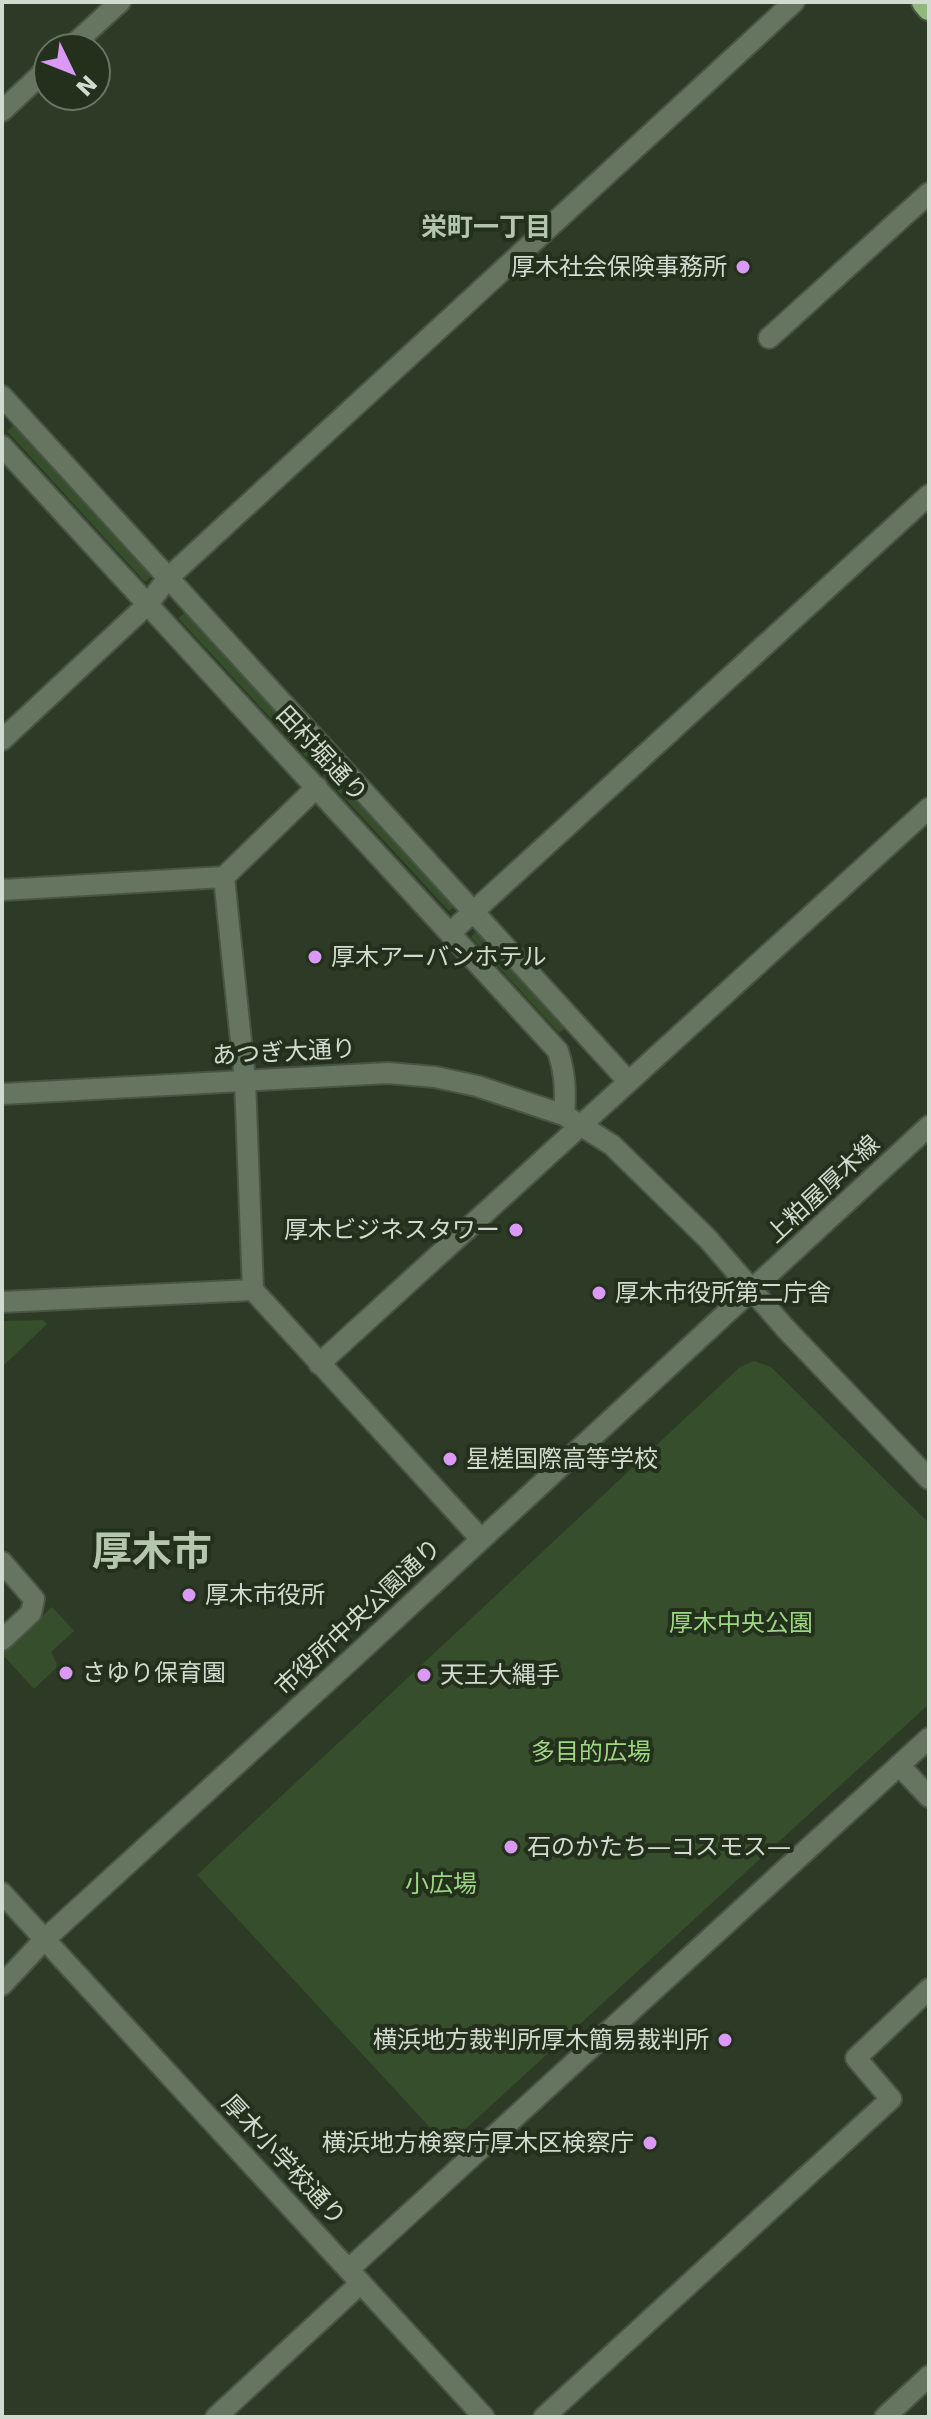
<svg xmlns="http://www.w3.org/2000/svg" width="931" height="2419" font-family="'DejaVu Sans','Noto Sans JP',sans-serif">
  <style>
    .green { fill: #374e2c }
    .lines { fill: none; stroke-linecap: round; stroke-linejoin: round }
    .street-casing { stroke: #495544; stroke-width: 24 }
    .secondary-casing { stroke: #495544; stroke-width: 24 }
    .highway-casing { stroke: #495544; stroke-width: 28 }
    .street { stroke: #65755f; stroke-width: 20 }
    .secondary { stroke: #65755f; stroke-width: 20 }
    .highway { stroke: #90b87d; stroke-width: 24 }
    .poi-dot { fill: #db99f5; stroke: #23301c; stroke-width: 3 }
    .labels { text-anchor: middle; stroke-width: 8; stroke-linejoin: round; paint-order: stroke }
    .poi-label { font-size: 24px; fill: #d2dbcf; stroke: #23301c; text-anchor: start }
    .street-label { font-size: 24px; fill: #d2dbcf; stroke: #23301c }
    .park-label { font-size: 24px; fill: #9ed783; stroke: #23301c }
    .neighbourhood-label { font-size: 26px; font-weight: bold; fill: #b5c6ae; stroke: #23301c }
    .town-label { font-size: 40px; font-weight: bold; fill: #b5c6ae; stroke: #23301c }
  </style>
  <rect width="100%" height="100%" fill="#2c3a26"/>
  <!-- green -->
  <g class="green">
    <polygon points="15,424 153,575 145,582 7,431"/>
    <polygon points="188,610 459,903 449,911 178,618"/>
    <polygon points="478,930 567,1027 559,1033 471,937"/>
    <polygon points="43,1320 47,1324 2,1367 2,1321"/>
    <polygon points="754,1361 771,1367 929,1523 929,1704 447,2146 197,1875 740,1367"/>
    <polygon points="52,1607 74,1631 51,1652 57,1664 56,1668 34,1689 2,1654"/>
  </g>
  <g class="lines">
    <!-- street casing -->
    <g class="street-casing">
      <g id="street">
        <polyline points="70,48 120,2"/>
        <polyline points="2,111 48,68"/>
        <polyline points="769,338 929,193"/>
        <polyline points="2,396 628,1081"/>
        <polyline points="2,740 148,604 168,578 794,2"/>
        <polyline points="317,787 224,877 245,1080 253,1290 481,1539"/>
        <polyline points="2,890 224,877"/>
        <polyline points="450,933 929,495"/>
        <polyline points="2,1302 253,1290"/>
        <polyline points="319,1364 929,808"/>
        <polyline points="2,1562 34,1599 31,1613 2,1640"/>
        <polyline points="899,1765 929,1797"/>
        <polyline points="216,2417 361,2283"/>
        <polyline points="544,2417 891,2099 856,2058 929,1989"/>
      </g>
    </g>
    <!-- secondary casing -->
    <g class="secondary-casing">
      <g id="secondary">
        <path d="M2,446L558,1051C565,1073 566,1091 564,1115"/>
        <polyline points="2,1094 388,1073 435,1077 477,1086 564,1115 612,1145 708,1239 785,1328 929,1479"/>
        <polyline points="2,1893 484,2417"/>
        <polyline points="2,1985 44,1940 353,1658 929,1126"/>
        <polyline points="349,2269 929,1738"/>
        <polyline points="885,2417 929,2376"/>
      </g>
    </g>
    <!-- highway casing -->
    <g class="highway-casing">
      <polyline id="highway" points="924,2 929,8"/>
    </g>
    <!-- street -->
    <use href="#street" class="street"/>
    <!-- secondary -->
    <use href="#secondary" class="secondary"/>
    <!-- highway -->
    <use href="#highway" class="highway"/>
  </g>
  <!-- markers -->
  <g class="poi-dot">
    <circle cx="743" cy="267" r="8"/>
    <circle cx="315" cy="957" r="8"/>
    <circle cx="516" cy="1230" r="8"/>
    <circle cx="599" cy="1293" r="8"/>
    <circle cx="450" cy="1459" r="8"/>
    <circle cx="189" cy="1595" r="8"/>
    <circle cx="66" cy="1673" r="8"/>
    <circle cx="424" cy="1675" r="8"/>
    <circle cx="511" cy="1847" r="8"/>
    <circle cx="725" cy="2040" r="8"/>
    <circle cx="650" cy="2143" r="8"/>
  </g>
  <g class="labels">
    <!-- poi labels -->
    <g class="poi-label">
      <text x="727" y="275" text-anchor="end">厚木社会保険事務所</text>
      <text x="331" y="965">厚木アーバンホテル</text>
      <text x="500" y="1238" text-anchor="end">厚木ビジネスタワー</text>
      <text x="615" y="1301">厚木市役所第二庁舎</text>
      <text x="466" y="1467">星槎国際高等学校</text>
      <text x="205" y="1603">厚木市役所</text>
      <text x="82" y="1681">さゆり保育園</text>
      <text x="440" y="1683">天王大縄手</text>
      <text x="527" y="1855">石のかたち—コスモス—</text>
      <text x="709" y="2048" text-anchor="end">横浜地方裁判所厚木簡易裁判所</text>
      <text x="634" y="2151" text-anchor="end">横浜地方検察庁厚木区検察庁</text>
    </g>
    <!-- street labels -->
    <g class="street-label">
      <text transform="translate(322 754) rotate(47)" y="8">田村堀通り</text>
      <text transform="translate(284 1052) rotate(-3)" y="8">あつぎ大通り</text>
      <text transform="translate(823 1189) rotate(-43)" y="8">上粕屋厚木線</text>
      <text transform="translate(358 1617) rotate(-43)" y="8">市役所中央公園通り</text>
      <text transform="translate(284 2160) rotate(47)" y="8">厚木小学校通り</text>
    </g>
    <!-- park labels -->
    <g class="park-label">
      <text x="741" y="1631">厚木中央公園</text>
      <text x="591" y="1760">多目的広場</text>
      <text x="441" y="1892">小広場</text>
    </g>
    <!-- neighbourhood labels -->
    <g class="neighbourhood-label">
      <text x="486" y="236">栄町一丁目</text>
    </g>
    <!-- town labels -->
    <g class="town-label">
      <text x="152" y="1565">厚木市</text>
    </g>
  </g>
  <!-- border -->
  <rect width="931" height="2419" fill="none" stroke="#d2dbcf" stroke-width="8"/>
  <!-- north arrow -->
  <g transform="translate(72 72) rotate(133)"><circle r="38" fill="#23301c" stroke="#697464" stroke-width="2"/>
  <path d="M0-6L14 30L0 20L-14 30Z" fill="#db99f5"/>
  <text y="-12" font-size="22" font-weight="bold" text-anchor="middle" fill="#d2dbcf">N</text>
  </g>
</svg>
